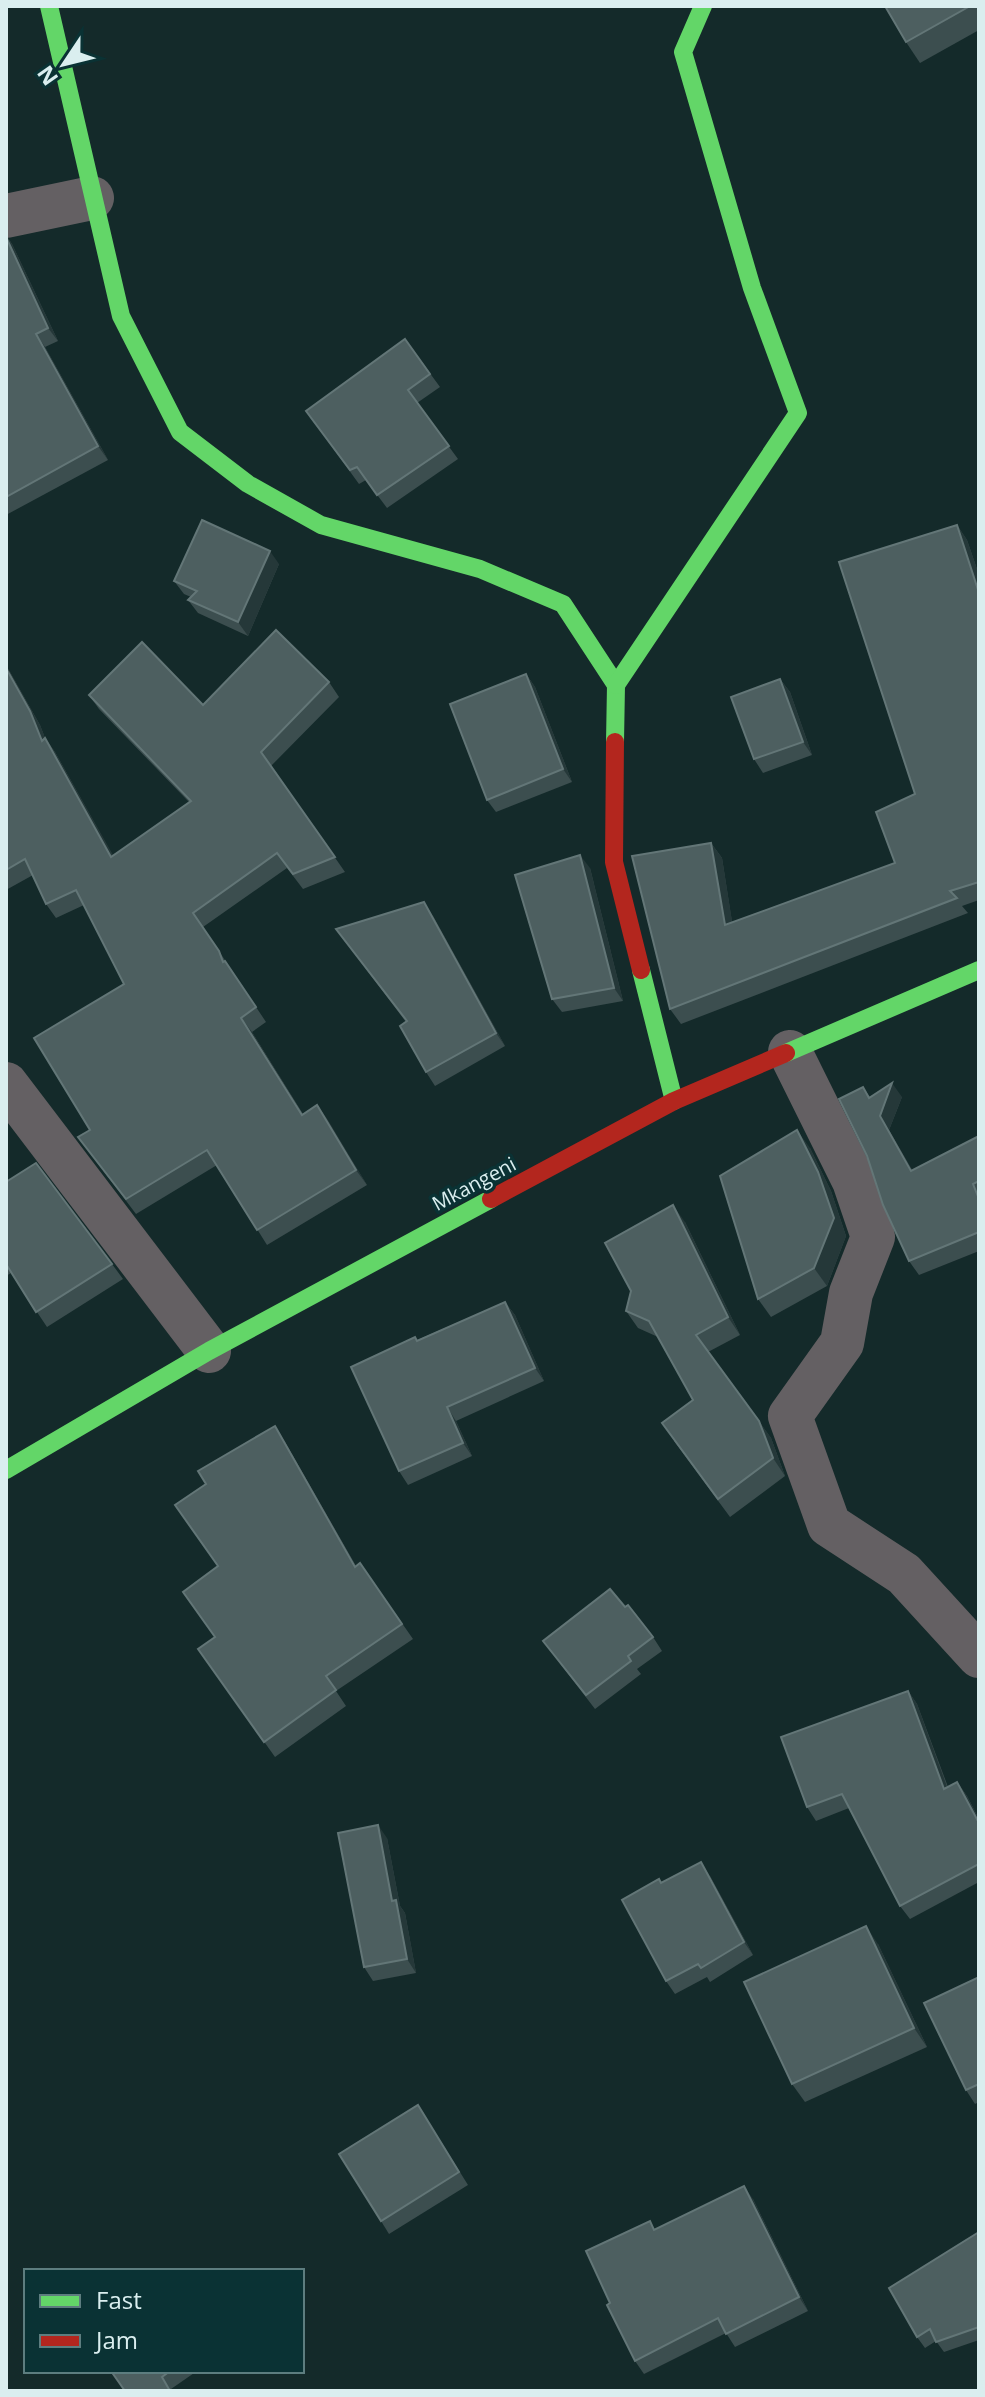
<svg xmlns="http://www.w3.org/2000/svg" width="985" height="2397" font-family="'Open Sans',sans-serif">
  <style>
    .lines { fill: none; stroke-linecap: round; stroke-linejoin: round }
    .street { stroke: #646063; stroke-width: 44 }
    .fast { stroke: #63d668; stroke-width: 18 }
    .jam { stroke: #b3261e; stroke-width: 18 }
    .wall { fill: #3c4e4f }
    .shaded-wall { fill: #253839 }
    .building { fill: #4d5f60; stroke: #637677; stroke-width: 2 }
    .labels { text-anchor: middle; stroke-width: 7; stroke-linejoin: round; paint-order: stroke }
    .street-label { font-size: 20px; fill: #daeeef; stroke: #0a3234 }
  </style>
  <rect width="100%" height="100%" fill="#142a2a"/>
  <g class="lines">
    <!-- street -->
    <g class="street">
      <polyline points="6,216 92,198"/>
      <polyline points="790,1052 854,1181 873,1237 851,1293 842,1343 790,1416 829,1525 904,1574 979,1656"/>
      <polyline points="6,1084 209,1351"/>
    </g>
    <!-- fast -->
    <g class="fast">
      <polyline points="49,6 121,316 180,432 248,484 321,525 480,569 563,604 616,685 615,742"/>
      <polyline points="616,685 798,413 752,288 683,52 703,6"/>
      <polyline points="641,970 674,1101"/>
      <polyline points="786,1053 979,970"/>
      <polyline points="6,1470 209,1351 491,1199"/>
    </g>
    <!-- jam -->
    <g class="jam">
      <polyline points="615,742 614,862 641,970"/>
      <polyline points="491,1199 674,1101 786,1053"/>
    </g>
  </g>
  <!-- wall -->
  <g class="wall">
    <polygon points="885,6 979,6 979,30 920,63 906,42"/>
    <polygon points="6,235 12,244 58,341 45,347 108,460 6,515"/>
    <polygon points="405,339 440,387 417,403 458,459 387,508 366,480 359,484 306,411"/>
    <polygon points="957,525 967,540 979,575 979,900 962,906 968,913 681,1024 670,1009 711,843 722,858 732,922 895,863 915,794"/>
    <polygon points="279,564 248,636 198,613 188,600 191,597 184,594 174,581"/>
    <polygon points="6,665 40,725 45,738 55,752 113,856 189,802 99,709 89,695 203,705 329,682 339,697 271,766 345,872 303,889 287,868 203,927 266,1022 252,1032 303,1114 317,1105 367,1185 267,1245 217,1165 136,1214 78,1137 90,1130 124,984 84,905 56,918 46,904 33,875 6,890"/>
    <polygon points="526,674 535,687 572,782 496,812 487,800"/>
    <polygon points="780,679 790,692 812,755 763,773 754,759"/>
    <polygon points="590,868 623,1001 562,1012 552,999"/>
    <polygon points="433,916 505,1046 435,1086 426,1072 406,1022 336,929"/>
    <polygon points="863,1087 870,1097 902,1097 889,1130 912,1170 979,1136 979,1251 919,1275 909,1261"/>
    <polygon points="810,1148 831,1191 846,1236 827,1286 771,1317 758,1299"/>
    <polygon points="6,1182 112,1264 123,1279 47,1327 11,1273 6,1276"/>
    <polygon points="685,1222 740,1335 708,1352 771,1438 785,1476 730,1517 674,1441 693,1400 658,1337 638,1328 626,1311"/>
    <polygon points="505,1302 515,1315 544,1381 456,1421 472,1456 408,1485 399,1471 417,1340"/>
    <polygon points="285,1442 356,1566 360,1563 413,1639 336,1691 346,1706 275,1757 198,1649 215,1637 218,1566"/>
    <polygon points="625,1607 653,1637 662,1651 637,1669 641,1674 595,1709 543,1641"/>
    <polygon points="908,1691 917,1704 948,1787 957,1782 967,1796 979,1819 979,1882 910,1919 900,1906 849,1808 816,1821 807,1807"/>
    <polygon points="387,1838 400,1906 405,1913 416,1973 373,1981 364,1967"/>
    <polygon points="710,1876 753,1955 710,1982 707,1977 675,1994 666,1981 662,1883"/>
    <polygon points="878,1944 927,2047 805,2102 792,2084"/>
    <polygon points="979,1977 979,2102 975,2104 966,2090"/>
    <polygon points="426,2118 468,2185 389,2234 381,2221"/>
    <polygon points="753,2199 808,2311 735,2347 726,2333 644,2374 635,2361 610,2303 656,2229"/>
    <polygon points="979,2232 979,2340 944,2352 936,2341 925,2348 917,2337"/>
    <polygon points="111,2371 197,2371 171,2389 172,2391 125,2391"/>
  </g>
  <!-- shaded-wall -->
  <g class="shaded-wall">
    <polygon points="6,235 12,244 58,341 48,328"/>
    <polygon points="36,334 45,347 108,460 98,446"/>
    <polygon points="957,525 967,540 979,575 979,593"/>
    <polygon points="270,551 279,564 248,636 238,622"/>
    <polygon points="6,665 40,725 45,738 55,752 122,871 111,857 42,741 6,668"/>
    <polygon points="526,674 535,687 572,782 563,769"/>
    <polygon points="780,679 790,692 812,755 803,742"/>
    <polygon points="711,843 722,858 735,940 725,925"/>
    <polygon points="580,855 590,868 623,1001 614,988"/>
    <polygon points="424,902 433,916 505,1046 496,1033"/>
    <polygon points="241,1018 252,1032 312,1129 302,1115"/>
    <polygon points="892,1083 902,1097 889,1130 921,1185 911,1171 880,1116"/>
    <polygon points="317,1105 328,1120 367,1185 356,1170"/>
    <polygon points="797,1130 810,1148 831,1191 846,1236 827,1286 814,1268"/>
    <polygon points="673,1205 685,1222 740,1335 728,1317"/>
    <polygon points="505,1302 515,1315 544,1381 535,1368"/>
    <polygon points="447,1407 456,1421 472,1456 463,1443"/>
    <polygon points="759,1421 771,1438 785,1476 773,1458"/>
    <polygon points="275,1426 285,1442 365,1582 355,1567"/>
    <polygon points="908,1691 917,1704 953,1803 944,1789"/>
    <polygon points="957,1782 967,1796 979,1819 979,1823"/>
    <polygon points="378,1825 387,1838 400,1906 405,1913 416,1973 407,1959 392,1901"/>
    <polygon points="701,1862 710,1876 753,1955 744,1942"/>
    <polygon points="866,1926 878,1944 927,2047 914,2028"/>
    <polygon points="744,2186 753,2199 808,2311 799,2297"/>
  </g>
  <!-- building -->
  <g class="building">
    <polygon points="885,6 970,6 906,42"/>
    <polygon points="6,237 48,328 36,334 98,446 6,497"/>
    <polygon points="405,339 430,374 408,390 449,446 377,495 357,467 350,470 306,411"/>
    <polygon points="202,520 270,551 238,622 188,600 197,591 174,581"/>
    <polygon points="957,525 979,593 979,882 950,891 957,898 670,1009 632,856 711,843 725,925 895,863 876,812 915,794 839,562"/>
    <polygon points="276,630 329,682 261,752 335,857 293,874 277,853 193,913 219,951 223,962 225,961 256,1007 241,1018 302,1115 317,1105 356,1170 257,1230 207,1150 126,1199 78,1137 90,1130 34,1038 124,984 76,890 46,904 25,859 6,870 6,668 30,711 42,741 45,738 111,857 191,801 89,695 142,642 203,705"/>
    <polygon points="526,674 563,769 487,800 450,704"/>
    <polygon points="780,679 803,742 754,759 731,697"/>
    <polygon points="580,855 614,988 552,999 515,875"/>
    <polygon points="424,902 496,1033 426,1072 400,1026 407,1021 336,929"/>
    <polygon points="892,1083 880,1116 911,1171 979,1136 979,1181 973,1184 979,1199 979,1232 909,1261 883,1205 867,1156 839,1099 863,1087 869,1098"/>
    <polygon points="797,1130 818,1172 834,1218 814,1268 758,1299 720,1176"/>
    <polygon points="36,1163 112,1264 36,1312 6,1264 6,1182"/>
    <polygon points="673,1205 728,1317 696,1335 759,1421 773,1458 718,1499 662,1423 693,1400 649,1321 626,1311 631,1291 605,1243"/>
    <polygon points="505,1302 535,1368 447,1407 463,1443 399,1471 351,1367 415,1337 417,1341"/>
    <polygon points="275,1426 355,1567 360,1563 402,1624 326,1676 336,1690 264,1742 198,1649 215,1637 183,1592 218,1566 175,1505 206,1484 198,1471"/>
    <polygon points="610,1589 625,1607 628,1605 653,1637 628,1656 631,1661 586,1695 543,1641"/>
    <polygon points="908,1691 944,1789 957,1782 979,1823 979,1864 900,1906 842,1794 807,1807 781,1737"/>
    <polygon points="378,1825 392,1901 396,1900 407,1959 364,1967 338,1833"/>
    <polygon points="701,1862 744,1942 701,1968 698,1964 666,1981 622,1900 659,1879 661,1883"/>
    <polygon points="866,1926 914,2028 792,2084 744,1982"/>
    <polygon points="979,1977 979,2084 966,2090 924,2003"/>
    <polygon points="418,2105 459,2172 381,2221 339,2154"/>
    <polygon points="744,2186 799,2297 726,2334 718,2318 635,2361 607,2305 610,2303 586,2251 650,2221 654,2230"/>
    <polygon points="979,2232 979,2327 936,2342 930,2329 917,2337 889,2288"/>
    <polygon points="111,2371 170,2371 162,2377 170,2391 125,2391"/>
  </g>
  <g class="labels">
    <!-- street labels -->
    <g class="street-label">
      <text transform="translate(474 1184) rotate(-28)" y="7">Mkangeni</text>
    </g>
  </g>
  <!-- border -->
  <rect width="985" height="2397" fill="none" stroke="#daeeef" stroke-width="16"/>
  <!-- legend -->
  <rect x="24" y="2269" width="280" height="104" fill="#0a3234" stroke="#5d7d7f" stroke-width="2"/>
  <rect x="40" y="2295" width="40" height="12" fill="#63d668" stroke="#5d7d7f" stroke-width="2"/>
  <text x="96" y="2309" font-size="24" fill="#daeeef">Fast</text>
  <rect x="40" y="2335" width="40" height="12" fill="#b3261e" stroke="#5d7d7f" stroke-width="2"/>
  <text x="96" y="2349" font-size="24" fill="#daeeef">Jam</text>
  <!-- north arrow -->
  <g transform="translate(64 64) rotate(235)" stroke="#0a3234" stroke-width="6" paint-order="stroke">
  <path d="M0-6L14 30L0 20L-14 30Z" fill="#daeeef"/>
  <text y="-12" font-size="22" font-weight="bold" text-anchor="middle" fill="#daeeef">N</text>
  </g>
</svg>
